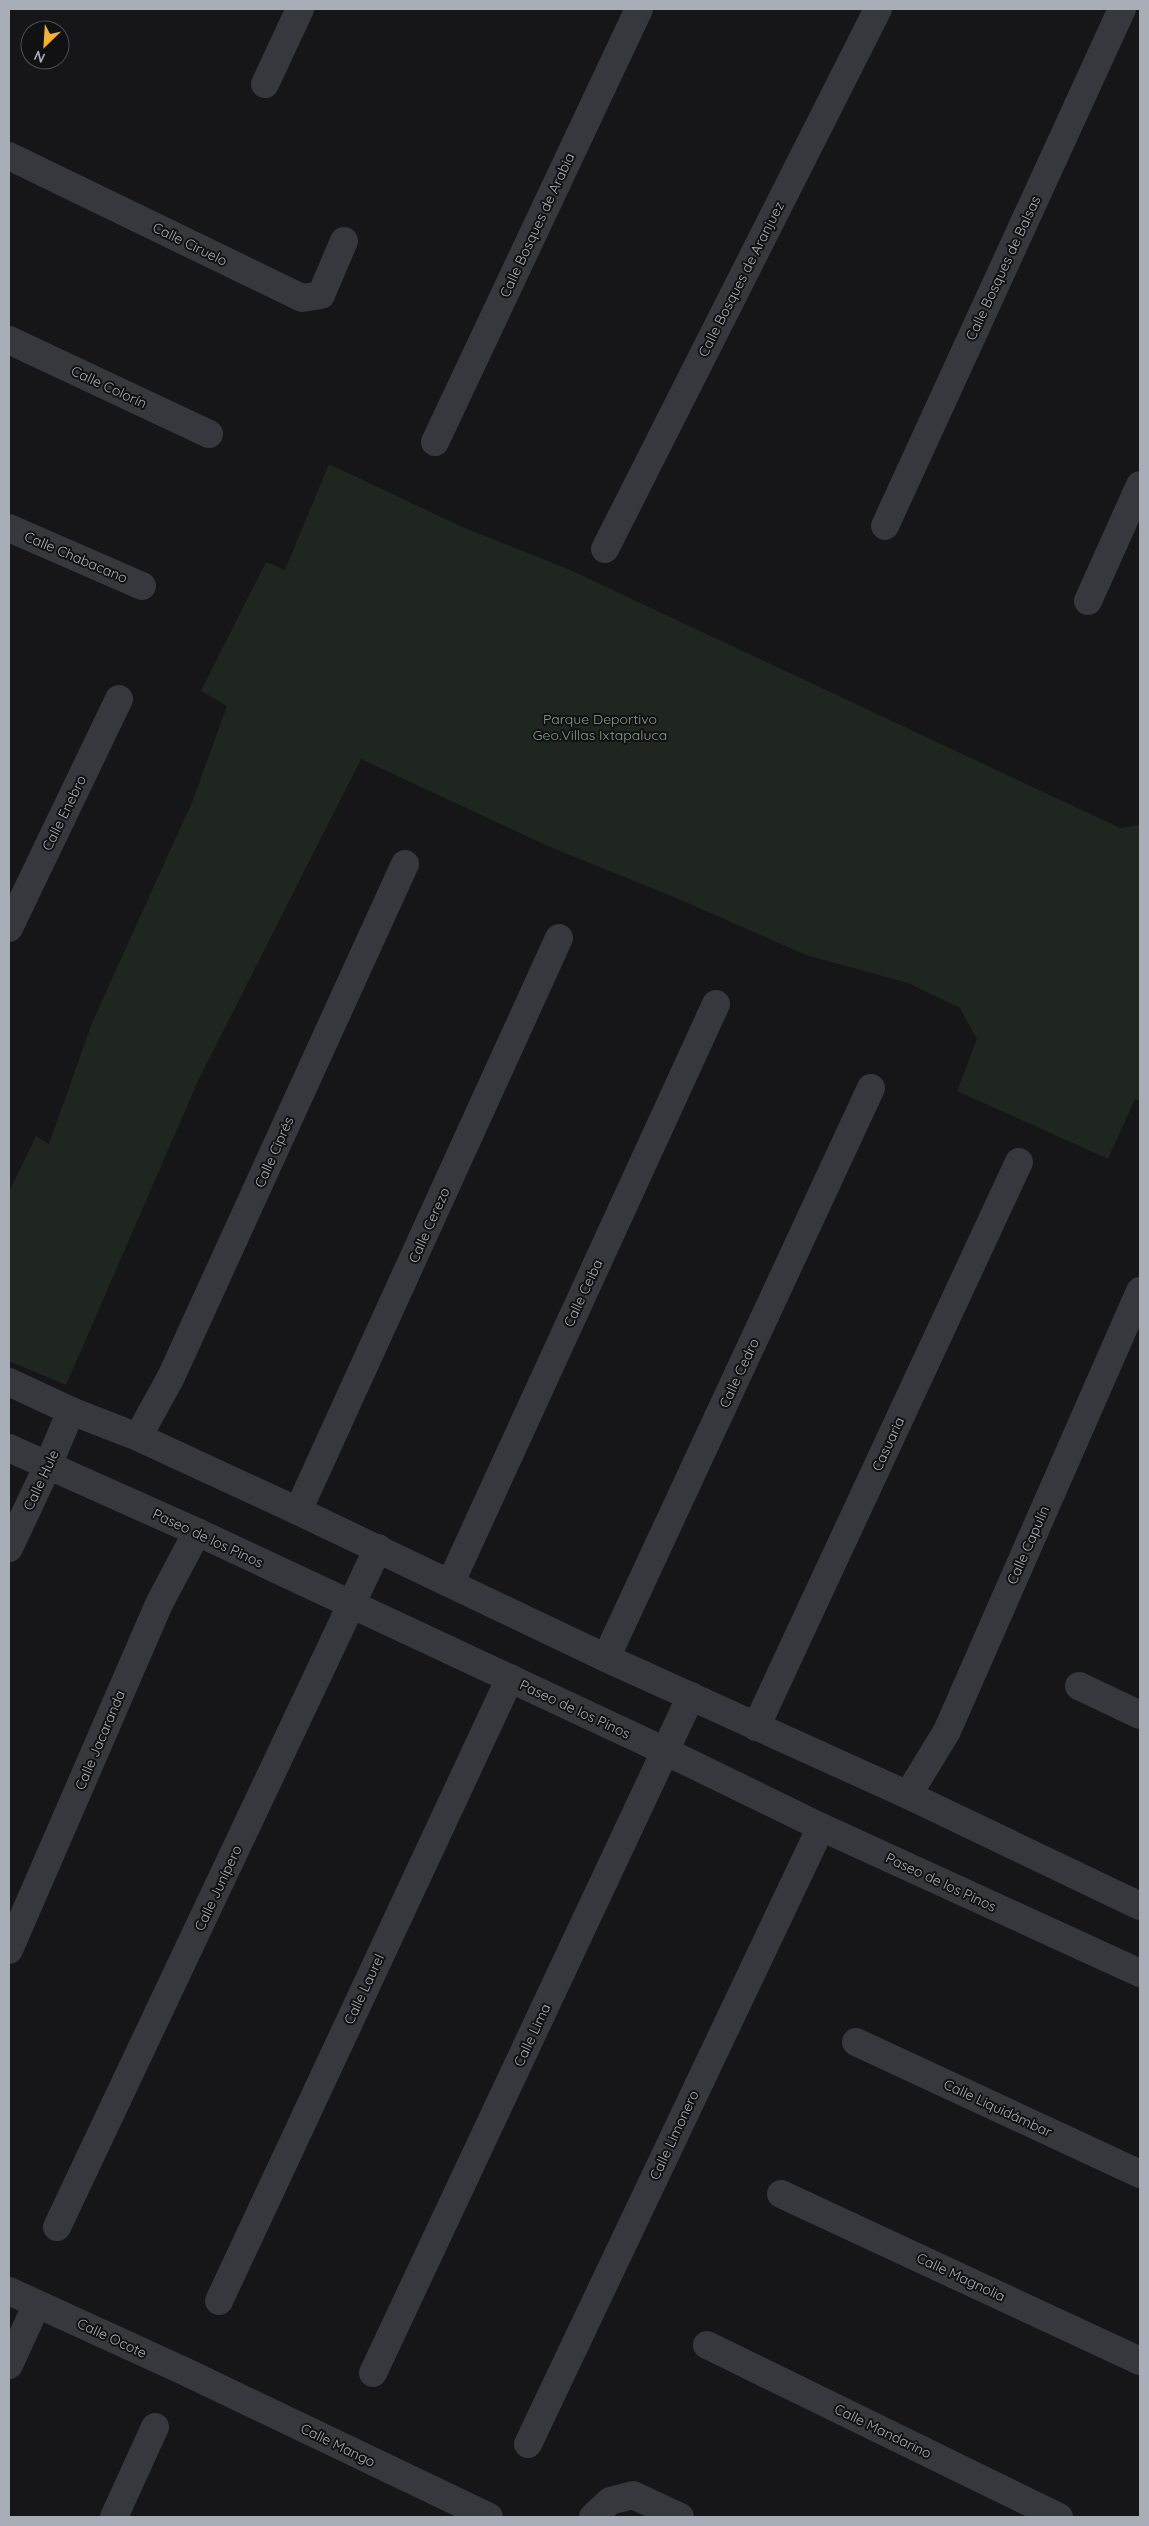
<svg xmlns="http://www.w3.org/2000/svg" width="1149" height="2526" font-family="Quicksand,sans-serif">
  <style>
    .green { fill: #1e261f }
    .lines { fill: none; stroke-linecap: round; stroke-linejoin: round }
    .minor { stroke: #37383d; stroke-width: 28 }
    .labels { text-anchor: middle; stroke-width: 4; stroke-linejoin: round; paint-order: stroke }
    .street-label { font-size: 14px; fill: #a8adb8; stroke: #111113 }
    .park-label { font-size: 14px; fill: #7fa381; stroke: #111113 }
  </style>
  <rect width="100%" height="100%" fill="#161618"/>
  <!-- green -->
  <polygon class="green" points="329,464 460,526 568,569 1120,828 1140,825 1140,1101 1135,1099 1108,1159 957,1091 977,1039 960,1008 908,983 806,955 674,897 550,847 361,759 198,1081 66,1385 9,1361 9,1192 36,1136 49,1144 92,1023 193,800 227,706 201,691 266,562 285,570"/>
  <g class="lines">
    <!-- minor -->
    <g class="minor">
      <polyline points="265,84 300,9"/>
      <polyline points="9,156 302,298 321,295 344,241"/>
      <polyline points="9,340 209,434"/>
      <polyline points="435,442 639,9"/>
      <polyline points="885,526 1122,9"/>
      <polyline points="9,528 142,586"/>
      <polyline points="605,549 878,9"/>
      <polyline points="1088,601 1140,485"/>
      <polyline points="9,928 119,699"/>
      <polyline points="9,1382 71,1411 138,1437 298,1511 606,1658 908,1795 1140,1906"/>
      <polyline points="138,1437 171,1377 405,864"/>
      <polyline points="9,1448 197,1532 665,1751 821,1827 1140,1973"/>
      <polyline points="298,1511 559,938"/>
      <polyline points="9,1548 48,1465 71,1411"/>
      <polyline points="451,1582 716,1004"/>
      <polyline points="606,1658 871,1088"/>
      <polyline points="1079,1686 1140,1715"/>
      <polyline points="756,1727 1019,1162"/>
      <polyline points="908,1795 947,1731 1140,1291"/>
      <polyline points="9,1950 159,1604 197,1532"/>
      <polyline points="856,2042 1140,2174"/>
      <polyline points="781,2194 1140,2361"/>
      <polyline points="57,2227 378,1548"/>
      <polyline points="9,2291 186,2372 489,2517"/>
      <polyline points="219,2301 510,1678"/>
      <polyline points="707,2345 1059,2517"/>
      <polyline points="9,2365 37,2304"/>
      <polyline points="373,2373 691,1696"/>
      <polyline points="528,2444 821,1827"/>
      <polyline points="114,2517 155,2427"/>
      <polyline points="593,2517 610,2501 633,2495 680,2517"/>
    </g>
  </g>
  <g class="labels">
    <!-- street labels -->
    <g class="street-label">
      <text transform="translate(537 225) rotate(-65)" y="5">Calle Bosques de Arabia</text>
      <text transform="translate(190 244) rotate(26)" y="5">Calle Ciruelo</text>
      <text transform="translate(1003 268) rotate(-65)" y="5">Calle Bosques de Balsas</text>
      <text transform="translate(741 279) rotate(-63)" y="5">Calle Bosques de Aranjuez</text>
      <text transform="translate(109 387) rotate(25)" y="5">Calle Colorín</text>
      <text transform="translate(76 557) rotate(23)" y="5">Calle Chabacano</text>
      <text transform="translate(64 813) rotate(-64)" y="5">Calle Enebro</text>
      <text transform="translate(274 1152) rotate(-66)" y="5">Calle Ciprés</text>
      <text transform="translate(429 1225) rotate(-66)" y="5">Calle Cerezo</text>
      <text transform="translate(583 1293) rotate(-65)" y="5">Calle Ceiba</text>
      <text transform="translate(739 1373) rotate(-65)" y="5">Calle Cedro</text>
      <text transform="translate(888 1444) rotate(-65)" y="5">Casuaria</text>
      <text transform="translate(41 1480) rotate(-65)" y="5">Calle Hule</text>
      <text transform="translate(208 1538) rotate(25)" y="5">Paseo de los Pinos</text>
      <text transform="translate(1028 1545) rotate(-66)" y="5">Calle Capulín</text>
      <text transform="translate(575 1709) rotate(25)" y="5">Paseo de los Pinos</text>
      <text transform="translate(100 1740) rotate(-67)" y="5">Calle Jacaranda</text>
      <text transform="translate(941 1882) rotate(25)" y="5">Paseo de los Pinos</text>
      <text transform="translate(218 1888) rotate(-65)" y="5">Calle Junípero</text>
      <text transform="translate(364 1989) rotate(-65)" y="5">Calle Laurel</text>
      <text transform="translate(532 2035) rotate(-65)" y="5">Calle Lima</text>
      <text transform="translate(998 2108) rotate(25)" y="5">Calle Liquidámbar</text>
      <text transform="translate(674 2135) rotate(-65)" y="5">Calle Limonero</text>
      <text transform="translate(961 2277) rotate(25)" y="5">Calle Magnolia</text>
      <text transform="translate(112 2338) rotate(25)" y="5">Calle Ocote</text>
      <text transform="translate(883 2431) rotate(26)" y="5">Calle Mandarino</text>
      <text transform="translate(338 2445) rotate(26)" y="5">Calle Mango</text>
    </g>
    <!-- park labels -->
    <g class="park-label">
      <text x="600" y="724">Parque Deportivo<tspan x="600" dy="16">Geo.Villas Ixtapaluca</tspan></text>
    </g>
  </g>
  <!-- border -->
  <rect width="1149" height="2526" fill="none" stroke="#a8adb8" stroke-width="20"/>
  <!-- north arrow -->
  <g transform="translate(45 45) rotate(205)"><circle r="24" fill="#111113" stroke="#4d4f55"/>
  <path d="M0-4L9 19L0 12L-9 19Z" fill="#f2b134"/>
  <text y="-8" font-size="14" font-weight="bold" text-anchor="middle" fill="#a8adb8">N</text>
  </g>
</svg>
